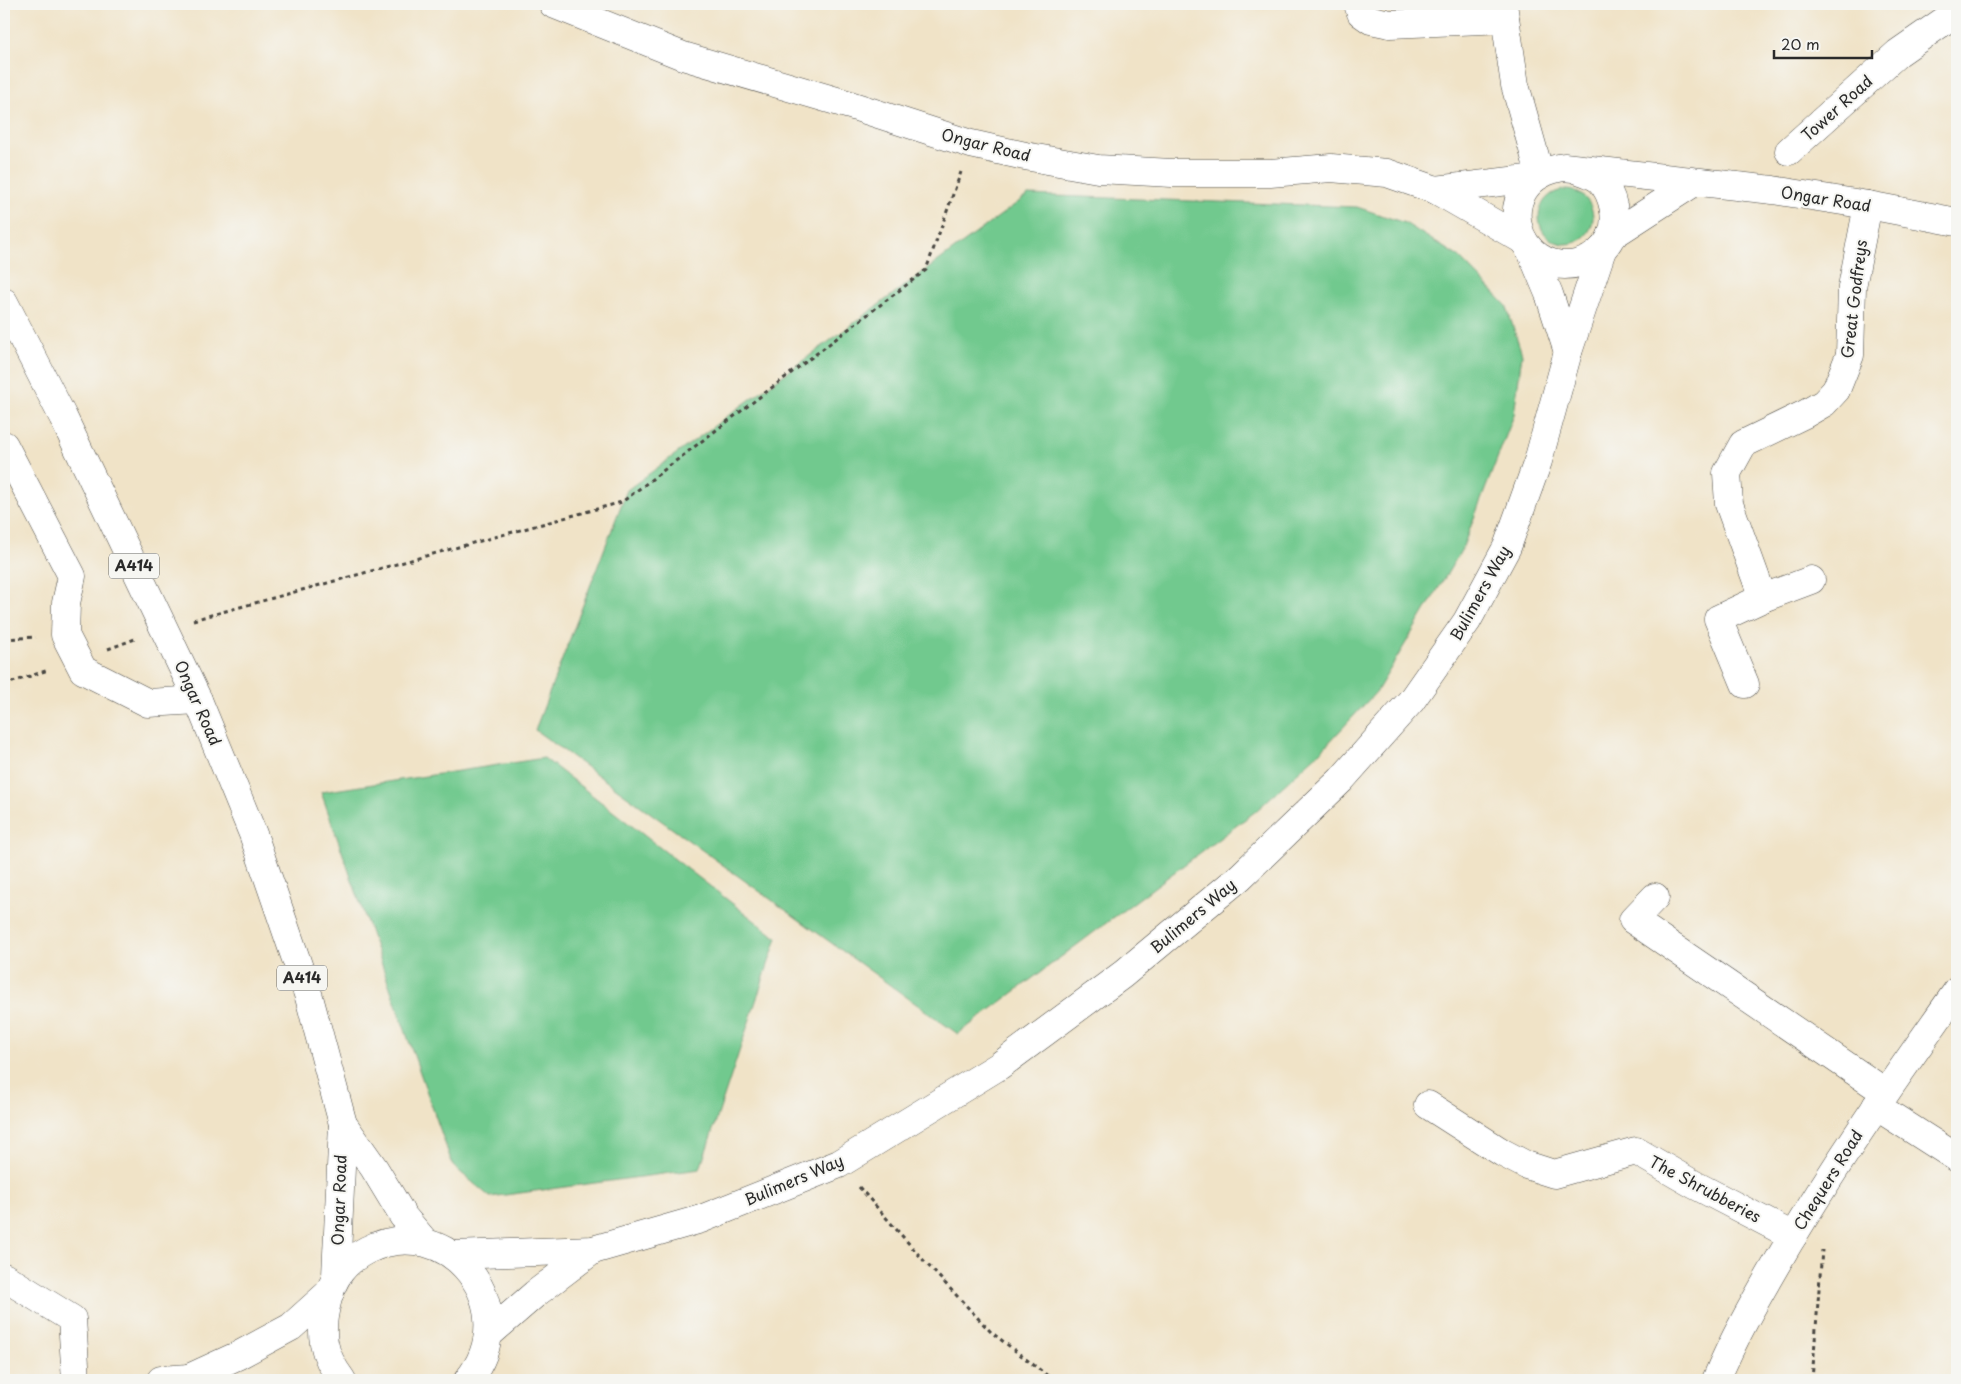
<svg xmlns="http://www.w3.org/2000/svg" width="1961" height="1384" font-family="'Playpen Sans',sans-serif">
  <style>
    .grass { fill: #71c98e; stroke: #4e7a5c }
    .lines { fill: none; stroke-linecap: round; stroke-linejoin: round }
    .minor-casing { stroke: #494742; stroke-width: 29 }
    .highway-casing { stroke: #494742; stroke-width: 29 }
    .path { stroke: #494742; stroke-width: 3; stroke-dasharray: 4 4; stroke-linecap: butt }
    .minor { stroke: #fff; stroke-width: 28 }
    .highway { stroke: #fff; stroke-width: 28 }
    .labels { text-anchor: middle; stroke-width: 4; stroke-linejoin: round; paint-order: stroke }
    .shield { fill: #f6f6f2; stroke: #686867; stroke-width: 1 }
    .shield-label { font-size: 15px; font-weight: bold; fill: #2b2b2b }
    .street-label { font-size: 16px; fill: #2b2b2b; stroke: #f6f6f2 }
  </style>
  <rect width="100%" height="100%" fill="#f6f6f2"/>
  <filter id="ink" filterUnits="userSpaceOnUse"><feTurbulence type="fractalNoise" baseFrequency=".02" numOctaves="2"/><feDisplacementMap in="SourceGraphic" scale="10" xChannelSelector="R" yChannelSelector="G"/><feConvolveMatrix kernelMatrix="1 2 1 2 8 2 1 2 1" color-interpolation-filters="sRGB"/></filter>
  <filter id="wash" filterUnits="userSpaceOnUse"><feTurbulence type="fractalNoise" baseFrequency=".0096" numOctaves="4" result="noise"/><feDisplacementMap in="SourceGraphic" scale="20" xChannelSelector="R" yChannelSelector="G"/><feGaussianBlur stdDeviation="1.12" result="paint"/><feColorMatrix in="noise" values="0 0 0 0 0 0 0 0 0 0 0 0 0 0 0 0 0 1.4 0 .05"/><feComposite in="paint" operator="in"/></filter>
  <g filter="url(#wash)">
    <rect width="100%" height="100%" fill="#f0e3c7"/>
    <!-- grass -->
    <g class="grass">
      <circle cx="1566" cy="217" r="27"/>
      <polygon points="1028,195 1357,207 1405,223 1459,257 1506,305 1522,354 1514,415 1462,549 1377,691 1321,751 1256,811 958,1034 535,730 627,490"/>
      <polygon points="544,758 777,938 700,1169 490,1197 453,1166 321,792"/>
    </g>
  </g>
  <g filter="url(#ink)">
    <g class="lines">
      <!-- minor casing -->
      <g class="minor-casing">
        <g id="minor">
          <polyline points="553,4 683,56 850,105 971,144 1025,156 1098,169 1172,173 1270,173 1331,168 1387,173 1436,190 1523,240"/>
          <polyline points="1358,4 1361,13 1371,20 1390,24 1505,19"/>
          <polyline points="1503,4 1515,85 1540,174"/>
          <polyline points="1789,151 1898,53 1957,12"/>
          <path d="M1576,169C1584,172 1593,174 1600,180C1613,194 1619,219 1611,237C1605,249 1593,259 1580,263C1514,280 1486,179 1564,167L1773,190L1868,205L1957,222"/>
          <polyline points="1436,190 1534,178"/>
          <polyline points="1611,236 1693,183"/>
          <polyline points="1531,251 1549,294 1568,352"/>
          <polyline points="4,445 72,576 66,603 65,635 83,670 148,703 198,700"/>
          <polyline points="1763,598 1729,504 1727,473 1743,444 1805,414 1824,403 1836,390 1850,355 1852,287 1868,205"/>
          <polyline points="1745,684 1718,619 1763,598 1811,580"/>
          <polyline points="1655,897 1633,920 1885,1092"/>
          <polyline points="1428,1105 1503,1153 1526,1165 1554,1174 1636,1151 1695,1185 1793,1236"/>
          <polyline points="1876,1106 1957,1158"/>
          <polyline points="453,1255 593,1250 701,1219 839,1164 999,1066 1122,975 1240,877 1341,780 1411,701 1467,621 1507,547 1538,461 1568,352 1602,250"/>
          <polyline points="4,1277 72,1319 76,1380"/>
          <polyline points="489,1334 535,1294 593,1250"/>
          <polyline points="189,1378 239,1355 291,1327 330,1292"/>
          <polyline points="161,1380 189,1378 204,1380"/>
          <path d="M1716,1380C1733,1339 1755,1301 1777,1263C1832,1168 1894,1080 1957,991"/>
        </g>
      </g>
      <!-- highway casing -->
      <g class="highway-casing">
        <g id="highway">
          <polyline points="4,302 63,417 198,700 253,834 274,895 309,997 343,1124 336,1276"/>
          <polyline points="343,1124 374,1168 403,1216 425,1242"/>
          <path d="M342,1380C322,1354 319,1333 327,1302C333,1277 344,1262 367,1250C450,1209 526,1309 468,1380"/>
        </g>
      </g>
      <!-- path -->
      <g class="path">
        <polyline points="193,620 622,502 926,270 961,172"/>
        <polyline points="4,639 36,637"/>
        <polyline points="108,649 135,639"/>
        <polyline points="4,685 48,670"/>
        <polyline points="859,1187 925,1262 991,1332 1053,1380"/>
        <polyline points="1812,1380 1822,1250"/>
      </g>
      <!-- minor -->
      <use href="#minor" class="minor"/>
      <!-- highway -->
      <use href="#highway" class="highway"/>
    </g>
  </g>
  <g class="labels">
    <!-- shield labels -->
    <g class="shield">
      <rect x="109" y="553.5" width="50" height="25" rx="4"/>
      <rect x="277" y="965.5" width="50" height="25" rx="4"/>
    </g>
    <g class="shield-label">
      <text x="134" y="571">A414</text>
      <text x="302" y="983">A414</text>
    </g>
    <!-- street labels -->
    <g class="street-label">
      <text transform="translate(1837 108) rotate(-42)" y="6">Tower Road</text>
      <text transform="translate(986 145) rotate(14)" y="6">Ongar Road</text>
      <text transform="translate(1826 199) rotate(9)" y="6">Ongar Road</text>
      <text transform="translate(1854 299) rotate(-83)" y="6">Great Godfreys</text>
      <text transform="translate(1480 593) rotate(-61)" y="6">Bulimers Way</text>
      <text transform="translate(198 703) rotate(66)" y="6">Ongar Road</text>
      <text transform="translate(1193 916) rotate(-40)" y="6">Bulimers Way</text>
      <text transform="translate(794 1180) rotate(-23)" y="6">Bulimers Way</text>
      <text transform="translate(1828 1180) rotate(-58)" y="6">Chequers Road</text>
      <text transform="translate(1705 1189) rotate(28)" y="6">The Shrubberies</text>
      <text transform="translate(339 1200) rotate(-88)" y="6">Ongar Road</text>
    </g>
  </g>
  <!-- margin -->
  <rect width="1961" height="1384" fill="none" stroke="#f6f6f2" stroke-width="20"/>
  <!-- scale -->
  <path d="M1774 50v8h98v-8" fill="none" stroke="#2b2b2b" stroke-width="2.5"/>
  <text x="1781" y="50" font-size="15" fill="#2b2b2b" stroke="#f6f6f2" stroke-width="4" paint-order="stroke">20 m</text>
</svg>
